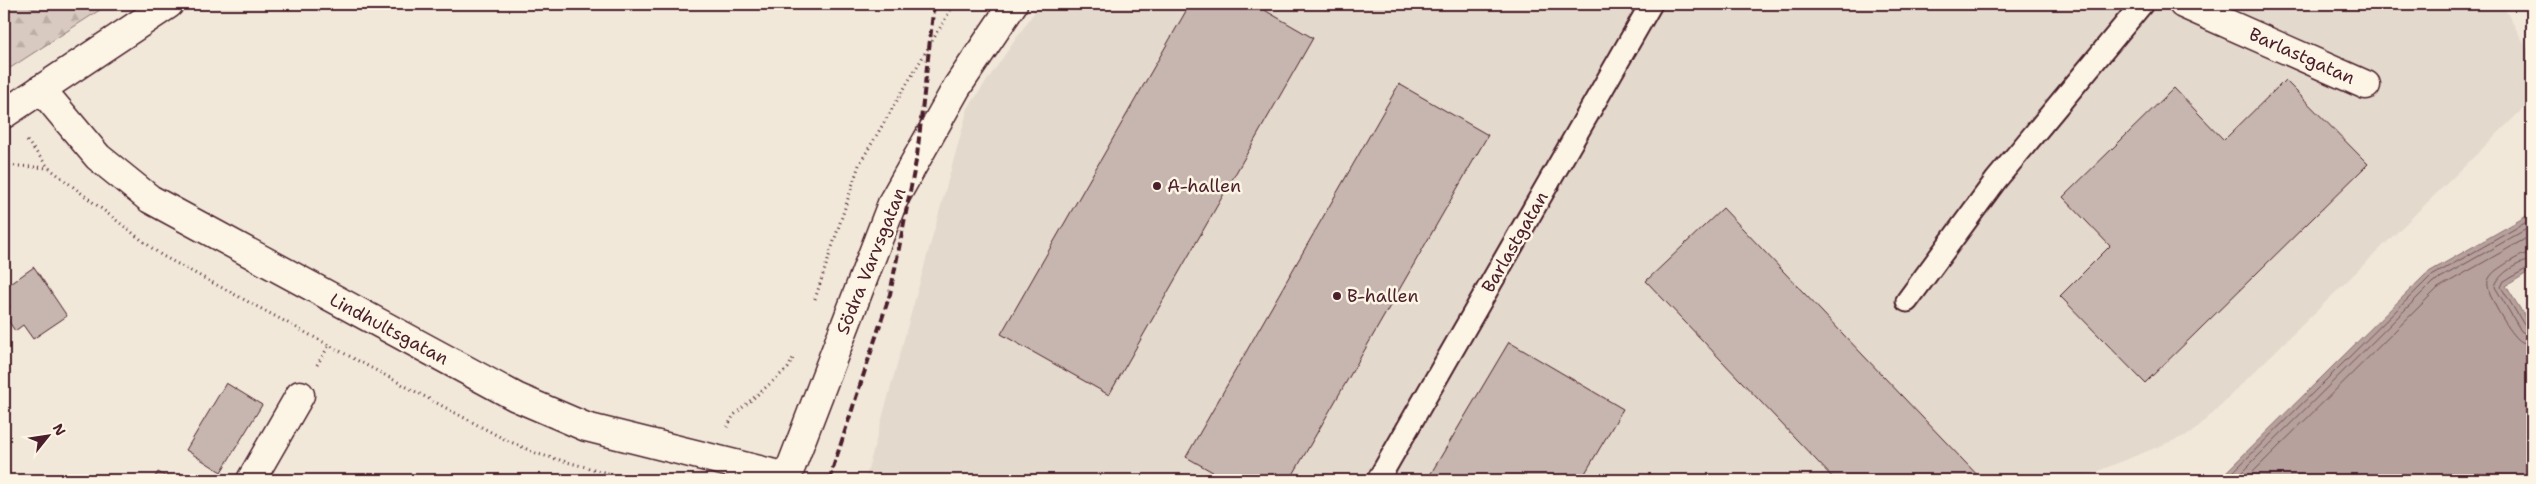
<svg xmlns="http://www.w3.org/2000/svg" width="2536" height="484" font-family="'Shantell Sans',sans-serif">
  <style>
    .built { fill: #e4d9cd }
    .forest { fill: url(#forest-firs); stroke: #917476 }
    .water { fill: #b6a19c; stroke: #8b6d6f }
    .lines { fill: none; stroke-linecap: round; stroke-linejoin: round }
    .shore { stroke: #755358; stroke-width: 1 }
    .building { fill: #c7b6af; stroke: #4a1f2b }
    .lane-casing { stroke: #4a1f2b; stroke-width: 25 }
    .street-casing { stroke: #4a1f2b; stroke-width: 31 }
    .secondary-casing { stroke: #4a1f2b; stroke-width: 31 }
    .path { stroke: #4a1f2b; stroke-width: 3; stroke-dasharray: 1 4; stroke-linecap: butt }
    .lane { stroke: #fcf5e5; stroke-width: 21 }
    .street { stroke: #fcf5e5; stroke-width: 28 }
    .secondary { stroke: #fcf5e5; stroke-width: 28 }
    .rail { stroke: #4a1f2b; stroke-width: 4; stroke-dasharray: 8 4; stroke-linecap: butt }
    .poi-dot { fill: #4a1f2b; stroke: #fcf5e5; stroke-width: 2 }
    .labels { text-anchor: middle; stroke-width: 5; stroke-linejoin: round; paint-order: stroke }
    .street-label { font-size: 18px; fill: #4a1f2b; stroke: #fcf5e5 }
    .poi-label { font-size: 18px; fill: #4a1f2b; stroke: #fcf5e5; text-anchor: start }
  </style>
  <defs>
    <pattern id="forest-firs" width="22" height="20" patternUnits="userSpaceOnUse" patternTransform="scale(1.25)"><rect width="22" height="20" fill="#d8cac0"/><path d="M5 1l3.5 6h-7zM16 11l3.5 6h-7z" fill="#bbada5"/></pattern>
  </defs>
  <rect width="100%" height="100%" fill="#f1e8da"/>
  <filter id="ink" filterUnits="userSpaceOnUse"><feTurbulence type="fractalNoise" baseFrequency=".02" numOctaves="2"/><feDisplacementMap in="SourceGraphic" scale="10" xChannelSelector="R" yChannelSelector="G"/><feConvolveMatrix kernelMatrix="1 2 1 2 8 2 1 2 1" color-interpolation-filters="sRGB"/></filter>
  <g filter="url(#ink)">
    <!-- built -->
    <polygon class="built" points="1040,4 2502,4 2532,57 2532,100 2192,433 2076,480 865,480 968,108"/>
    <!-- forest -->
    <polygon class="forest" points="4,4 109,4 4,72"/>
    <!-- water -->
    <polygon class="water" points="2532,213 2532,270 2506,286 2532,328 2532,480 2218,480 2427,273"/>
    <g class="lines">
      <!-- shore -->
      <g class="shore">
        <path d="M2532,253C2523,253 2515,259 2507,263C2500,268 2491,272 2488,281C2485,293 2509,331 2518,339C2522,343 2527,344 2532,344"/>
        <path d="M2532,260C2520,261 2497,274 2495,287L2521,331L2532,337"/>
        <polyline points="2532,266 2504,281 2501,287 2526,328 2532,330"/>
        <polyline points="2225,480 2430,277 2532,219"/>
        <polyline points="2234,480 2433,282 2532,226"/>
        <polyline points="2245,480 2438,288 2532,235"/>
      </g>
    </g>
    <!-- building -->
    <g class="building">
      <polygon points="1190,4 1254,4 1313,38 1109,395 1001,334"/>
      <polygon points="2285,80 2368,164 2145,383 2060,296 2110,246 2063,197 2174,88 2224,140"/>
      <polygon points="1399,84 1488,135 1290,480 1227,480 1186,457"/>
      <polygon points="1723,208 1982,480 1835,480 1646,281"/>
      <polygon points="34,267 67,316 33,339 23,325 15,331 4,314 4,311 10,307 4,297 4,288"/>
      <polygon points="1509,342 1623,409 1581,480 1427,480"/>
      <polygon points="226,383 262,405 221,472 186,450"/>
      <polygon points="158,472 172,480 153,480"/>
    </g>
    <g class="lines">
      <!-- lane casing -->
      <g class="lane-casing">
        <g id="lane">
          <polyline points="1907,301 1996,180 2142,4"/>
          <polyline points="1378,480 1651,4"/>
        </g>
      </g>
      <!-- street casing -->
      <g class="street-casing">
        <g id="street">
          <polyline points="2183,4 2366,85"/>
          <polyline points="41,89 98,157 150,199 516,397 586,427 787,477"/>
          <polyline points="4,114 169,4"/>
          <polyline points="251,480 300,395"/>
        </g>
      </g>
      <!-- secondary casing -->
      <g class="secondary-casing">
        <polyline id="secondary" points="786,480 893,201 957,87 1013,4"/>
      </g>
      <!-- path -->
      <g class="path">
        <polyline points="27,141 49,168 161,255 502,438 538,454 633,480"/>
        <polyline points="4,165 49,168"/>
        <polyline points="815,299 859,165 954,4"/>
        <polyline points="317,365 330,344"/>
        <polyline points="727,427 734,415 788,368 793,358"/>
      </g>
      <!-- lane -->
      <use href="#lane" class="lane"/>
      <!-- street -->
      <use href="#street" class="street"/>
      <!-- secondary -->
      <use href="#secondary" class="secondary"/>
      <!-- rail -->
      <polyline class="rail" points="829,480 890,294 917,156 934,4"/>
    </g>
  </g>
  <!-- markers -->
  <g class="poi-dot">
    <circle cx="1157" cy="186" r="5"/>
    <circle cx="1337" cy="296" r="5"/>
  </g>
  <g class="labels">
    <!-- street labels -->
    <g class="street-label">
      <text transform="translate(2302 56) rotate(24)" y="6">Barlastgatan</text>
      <text transform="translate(1515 242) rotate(-60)" y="6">Barlastgatan</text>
      <text transform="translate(871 261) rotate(-68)" y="6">Södra Varvsgatan</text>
      <text transform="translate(389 329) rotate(28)" y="6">Lindhultsgatan</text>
    </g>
    <!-- poi labels -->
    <g class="poi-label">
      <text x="1167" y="192">A-hallen</text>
      <text x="1347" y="302">B-hallen</text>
    </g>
  </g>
  <!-- margin -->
  <rect width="2536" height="484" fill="none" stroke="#fcf5e5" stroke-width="20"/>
  <rect x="10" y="10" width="2516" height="464" fill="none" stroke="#4a1f2b" stroke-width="2" filter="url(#ink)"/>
  <!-- north arrow -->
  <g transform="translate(48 436) rotate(60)" stroke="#fcf5e5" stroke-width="4" paint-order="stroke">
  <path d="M0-4L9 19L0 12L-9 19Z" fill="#4a1f2b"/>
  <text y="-8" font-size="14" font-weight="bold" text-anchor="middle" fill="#4a1f2b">N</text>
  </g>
</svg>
